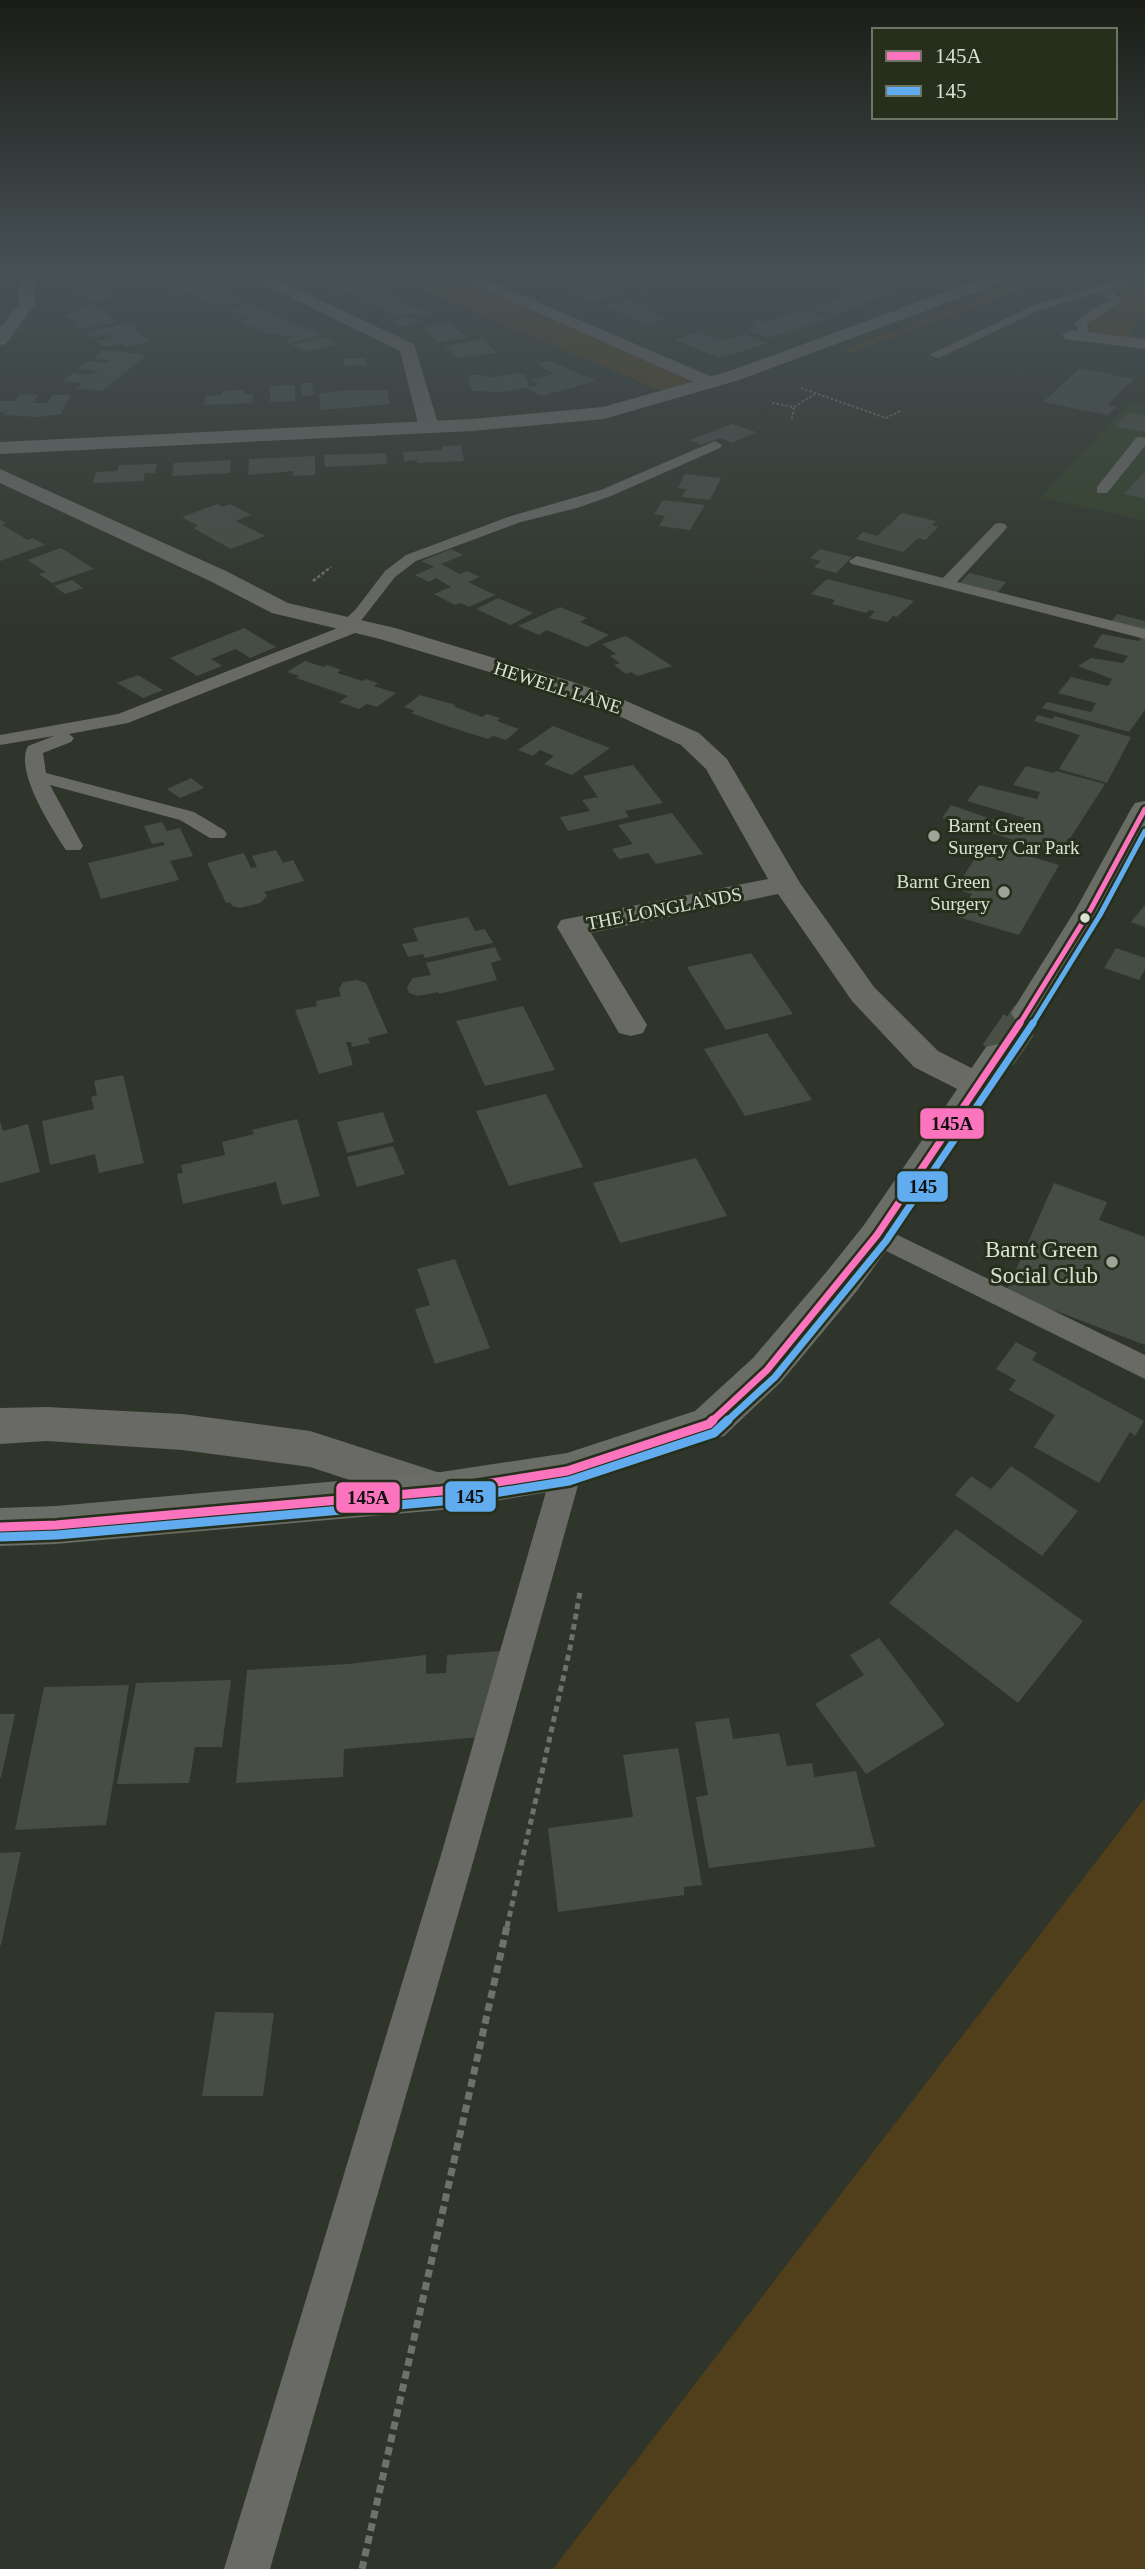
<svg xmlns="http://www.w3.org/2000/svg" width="1145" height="2569" font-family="Georgia,serif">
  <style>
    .built { fill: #323f26 }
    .green { fill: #513e1a }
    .building { fill: #454d45 }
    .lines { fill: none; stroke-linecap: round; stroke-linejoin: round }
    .secondary-tunnel-far1 { stroke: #494f44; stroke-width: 29; stroke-dasharray: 29 15; stroke-linecap: butt }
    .secondary-tunnel { stroke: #494f44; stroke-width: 37; stroke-dasharray: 37 18; stroke-linecap: butt }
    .path-far3 { stroke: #70716c; stroke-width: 2; stroke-dasharray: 2.5 2; stroke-linecap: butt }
    .path-far2 { stroke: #70716c; stroke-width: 2.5; stroke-dasharray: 3.5 2; stroke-linecap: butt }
    .path-far1 { stroke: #70716c; stroke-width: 5; stroke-dasharray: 6 4.5; stroke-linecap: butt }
    .path { stroke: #70716c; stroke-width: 7; stroke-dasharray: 8 5; stroke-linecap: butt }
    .lane { fill: #696a65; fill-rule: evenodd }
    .street { fill: #696a65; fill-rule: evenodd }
    .secondary { fill: #6a6c66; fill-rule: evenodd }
    .bus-1-far2-casing { stroke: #252f1b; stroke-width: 10 }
    .bus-1-far1-casing { stroke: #252f1b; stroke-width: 12 }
    .bus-1-casing { stroke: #252f1b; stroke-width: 14 }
    .bus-2-far2-casing { stroke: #252f1b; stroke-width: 10 }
    .bus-2-far1-casing { stroke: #252f1b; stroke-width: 12 }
    .bus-2-casing { stroke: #252f1b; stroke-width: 14 }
    .bus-1-far2 { stroke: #fc73be; stroke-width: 5 }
    .bus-1-far1 { stroke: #fc73be; stroke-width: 7 }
    .bus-1 { stroke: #fc73be; stroke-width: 9 }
    .bus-2-far2 { stroke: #60acee; stroke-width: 5 }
    .bus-2-far1 { stroke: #60acee; stroke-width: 7 }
    .bus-2 { stroke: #60acee; stroke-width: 9 }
    .poi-dot { fill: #9ea498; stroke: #252f1b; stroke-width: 2.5 }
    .bus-dot { fill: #dae0d4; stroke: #252f1b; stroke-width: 2.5 }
    .labels { text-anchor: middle; stroke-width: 6; stroke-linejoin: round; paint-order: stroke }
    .far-street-label { font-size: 19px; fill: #dae0d4; stroke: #252f1b }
    .far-poi-label { font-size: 19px; fill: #dae0d4; stroke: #252f1b; text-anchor: start }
    .poi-label { font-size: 23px; fill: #dae0d4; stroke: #252f1b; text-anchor: end }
    .line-badge { stroke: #252f1b; stroke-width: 2.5 }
    .pale-badge-label { font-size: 19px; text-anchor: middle; font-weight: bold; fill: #111 }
  </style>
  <rect width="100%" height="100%" fill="#2f352a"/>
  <!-- built -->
  <polygon class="built" points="1130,402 1145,405 1145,521 1041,497"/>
  <!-- green -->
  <g class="green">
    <polygon points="379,272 441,272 695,380 662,391"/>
    <polygon points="1046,272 1068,272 852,352 844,350"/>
    <path d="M1145,278V314L1140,316L1128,339L1094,334L1090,324C1098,311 1115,310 1125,299L1118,288Z"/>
    <polygon points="1145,1798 1145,2569 553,2569"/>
  </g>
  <!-- building -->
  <g class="building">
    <polygon points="137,272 188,272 188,273 151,282 132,274"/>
    <polygon points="288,272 329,272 339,277 309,284"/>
    <polygon points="77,273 114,297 93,301 57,277"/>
    <polygon points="572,273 597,283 569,290 540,281"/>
    <polygon points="899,273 924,281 906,287 881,279"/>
    <polygon points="182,276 191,281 202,278 218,286 179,295 170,291 177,289 170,286 188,280 169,285 161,281"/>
    <polygon points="343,277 366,288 335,295 324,290 330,289 316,283"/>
    <polygon points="649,281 663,286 646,291 631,286"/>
    <polygon points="870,281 901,291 869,301 865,300 859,302 865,304 832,315 808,309 844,297 857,301 838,294 870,288 858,285"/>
    <polygon points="601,284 627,292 592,302 569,292"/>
    <polygon points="374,288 397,299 368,304 361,301 368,300 354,293"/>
    <polygon points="225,290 246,301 215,306 193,295"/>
    <polygon points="395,300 413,308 419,307 434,314 419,318 410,313 397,317 374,306"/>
    <polygon points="627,300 648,303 641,306 665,319 647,324 602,306"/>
    <polygon points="95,304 117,322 80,329 73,324 84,322 79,318 69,320 63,315 78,312 73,309"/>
    <polygon points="249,304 296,325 282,328 300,326 321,335 290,343 285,340 295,337 265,333 254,328 262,326 249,327 239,322 250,319 230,309"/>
    <polygon points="800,309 828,319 770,338 746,330 757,327 748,323 759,320 768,323"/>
    <polygon points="410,316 422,323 401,327 390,320"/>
    <polygon points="124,323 136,323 139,326 134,329 137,332 151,342 126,347 120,344 104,347 95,341 113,338 107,334 93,338 85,333"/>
    <polygon points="450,324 468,338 437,342 424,327"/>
    <polygon points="700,332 721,341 744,334 768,343 720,358 675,340"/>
    <polygon points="324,337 337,344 305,352 292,345"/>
    <polygon points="484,339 497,353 456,358 445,346"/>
    <polygon points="103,350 147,355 102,391 76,388 83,383 62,381 73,373 92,375 98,371 76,369 87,361 107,363 112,360 93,358"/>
    <polygon points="365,358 366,365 344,366 344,359"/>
    <polygon points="550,361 596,381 541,396 527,388 539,384 530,380 555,374 537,364"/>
    <polygon points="1080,368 1134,379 1107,405 1116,407 1108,415 1043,402"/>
    <polygon points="513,373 525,375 529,387 501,392 472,391 468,378 472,375 484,375 490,378"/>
    <polygon points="301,383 312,383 314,395 302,396"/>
    <polygon points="295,385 295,401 270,402 270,386"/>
    <polygon points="243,390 243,394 253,394 252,403 204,405 205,396 222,395 223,391"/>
    <polygon points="346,390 387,390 390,404 321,410 319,394"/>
    <polygon points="20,394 38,395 32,403 48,403 52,395 71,395 61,414 39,417 3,415 5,412 0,412 0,401 15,401"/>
    <polygon points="1129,412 1145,416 1145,432 1116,426"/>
    <polygon points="732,424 756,432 732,443 720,438 701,445 690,440"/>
    <polygon points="461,445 464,461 417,463 417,460 404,461 403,452 442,450 442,446"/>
    <polygon points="386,453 387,464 325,467 324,455"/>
    <polygon points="315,456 315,475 293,476 293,471 248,475 249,459"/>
    <polygon points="231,460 230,473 172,476 174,463"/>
    <polygon points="157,464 155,473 145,473 143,481 93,483 96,472 117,471 119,465"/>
    <polygon points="1143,473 1145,474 1145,499 1124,494"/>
    <polygon points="685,474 721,478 710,500 682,497 686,489 678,488"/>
    <polygon points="663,500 705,505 690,530 659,526 665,516 654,514"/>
    <polygon points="217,504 222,507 230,504 251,515 236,521 265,536 231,549 193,528 198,526 182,517"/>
    <polygon points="902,513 936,521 932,525 938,527 925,540 918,538 903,552 856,539 863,532 877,536"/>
    <polygon points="0,520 6,523 2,525 28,540 33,538 45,545 0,561"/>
    <polygon points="61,548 94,569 52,583 39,574 46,572 27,560"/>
    <polygon points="451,549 463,555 441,564 460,574 467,571 480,577 468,582 495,595 469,607 461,603 455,605 434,594 451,587 436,578 429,582 415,575 434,567 421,561"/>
    <polygon points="820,549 852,557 836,573 814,567 821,561 810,558"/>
    <polygon points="969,573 1006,582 997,593 960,583"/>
    <polygon points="827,579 914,601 897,617 893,616 887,622 869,618 875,611 869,610 866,613 832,604 835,600 811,594"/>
    <polygon points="72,580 83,588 65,594 54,586"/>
    <polygon points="498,598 533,613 511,625 476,609"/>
    <polygon points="560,607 587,618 580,622 609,635 587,647 547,630 539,635 518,626"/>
    <polygon points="1117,614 1145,621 1145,632 1110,623"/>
    <polygon points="244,628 276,647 250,658 236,649 211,659 222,666 197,676 170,658"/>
    <polygon points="1102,634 1139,641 1142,637 1145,637 1145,710 1129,732 1042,708 1047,702 1091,712 1096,703 1058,693 1071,677 1108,686 1110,683 1112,679 1078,666 1091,658 1123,663 1128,656 1093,647"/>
    <polygon points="626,636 672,666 637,676 631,672 626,674 614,665 620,663 610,656 616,654 602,644"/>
    <polygon points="305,661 324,667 327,665 341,670 337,673 363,681 366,679 378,683 374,686 396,693 377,707 367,704 359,709 339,702 348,696 296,678 299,676 287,672"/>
    <polygon points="138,675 163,690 143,698 117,683"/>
    <polygon points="420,695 456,705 453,706 482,717 487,714 500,718 497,721 519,729 506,740 493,736 488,739 450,727 411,713 415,711 404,707"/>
    <polygon points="1038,715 1053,719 1054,716 1131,737 1107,783 1059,769 1080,735 1034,721"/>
    <polygon points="553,726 581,737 610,748 572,775 544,764 554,756 540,750 533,756 518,750"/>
    <polygon points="633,765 663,803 625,811 629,817 568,831 560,817 590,811 582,800 598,797 583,776"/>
    <polygon points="1026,766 1054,773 1056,771 1105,784 1060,854 942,818 951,805 1017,828 1025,818 967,801 979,785 1037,799 1040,792 1013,785"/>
    <polygon points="191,778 204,788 180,798 167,789"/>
    <polygon points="672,813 703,854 656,864 648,853 619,859 612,849 633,844 618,825"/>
    <polygon points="162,822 167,831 180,828 193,856 170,861 179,880 101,899 88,863 165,845 163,842 152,844 144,826"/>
    <polygon points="985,843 1059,865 1019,935 958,917 972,894 955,889"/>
    <polygon points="276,850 283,863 293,860 304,881 264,892 267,896 260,903 240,908 232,906 230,902 226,903 207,863 244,853 251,868 257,867 252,856"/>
    <polygon points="1145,905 1145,927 1131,922"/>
    <polygon points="468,917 475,931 485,929 493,943 425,958 423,954 408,957 402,944 418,941 413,928"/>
    <polygon points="495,947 501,960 491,963 497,980 439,994 439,992 418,996 409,993 407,987 413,978 431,975 426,963"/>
    <polygon points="1116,948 1145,958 1145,969 1139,980 1104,968"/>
    <polygon points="751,953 793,1014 726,1030 687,967"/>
    <polygon points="357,980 366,983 388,1033 368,1038 370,1043 352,1047 351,1042 346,1042 353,1065 319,1074 295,1010 317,1006 316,1001 341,996 339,989 343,982"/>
    <polygon points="523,1006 555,1070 485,1086 456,1021"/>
    <polygon points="767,1033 812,1100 745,1116 704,1049"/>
    <polygon points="123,1075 144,1163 99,1173 95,1154 50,1165 42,1121 94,1109 91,1097 97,1095 94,1081"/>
    <polygon points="546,1094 583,1167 509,1186 476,1111"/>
    <polygon points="383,1112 394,1142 347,1153 337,1122"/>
    <polygon points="297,1119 320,1196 282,1205 276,1182 183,1204 177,1174 183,1173 181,1165 225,1155 222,1142 254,1134 252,1130"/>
    <polygon points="0,1121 3,1131 28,1124 40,1172 0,1183"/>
    <polygon points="393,1146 405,1174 357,1187 347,1157"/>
    <polygon points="696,1158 727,1216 620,1243 593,1183"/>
    <polygon points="1054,1183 1107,1202 1099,1220 1145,1237 1145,1345 1006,1292"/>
    <polygon points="455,1259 490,1348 435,1364 415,1309 430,1305 417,1269"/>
    <polygon points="1016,1342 1037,1353 1032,1360 1144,1421 1135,1436 1130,1432 1099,1483 1034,1447 1055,1415 1009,1390 1016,1380 996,1369"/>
    <polygon points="1011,1466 1078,1511 1042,1556 955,1495 971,1476 991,1489"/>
    <polygon points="956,1529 1083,1621 1018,1703 889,1603"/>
    <polygon points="879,1638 945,1725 866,1774 815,1704 864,1675 850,1655"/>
    <polygon points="501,1651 481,1737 344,1749 343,1777 236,1783 247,1670 348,1664 426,1655 426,1674 446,1673 447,1655"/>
    <polygon points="231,1680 222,1747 195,1747 189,1783 117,1784 136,1683"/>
    <polygon points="129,1685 106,1825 15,1830 44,1687"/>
    <polygon points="0,1714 15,1714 1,1778 0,1777"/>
    <polygon points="729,1718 733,1739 779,1733 787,1766 812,1763 814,1777 856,1771 875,1847 709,1868 696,1797 708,1795 695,1722"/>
    <polygon points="678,1748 702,1885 684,1887 684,1895 558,1912 548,1828 633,1817 623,1755"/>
    <polygon points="21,1852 1,1945 0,1945 0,1853"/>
    <polygon points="215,2012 274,2013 263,2096 202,2096"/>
  </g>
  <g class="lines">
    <!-- secondary-tunnel-far1 -->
    <polyline class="secondary-tunnel-far1" points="1019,1025 1027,1013"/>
    <!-- secondary-tunnel -->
    <polyline class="secondary-tunnel" points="998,1055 1020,1023"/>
    <!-- path-far3 -->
    <g class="path-far3">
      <polyline points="801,388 886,418 900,411"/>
      <polyline points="772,403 794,407 815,394"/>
      <polyline points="792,419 794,407"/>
    </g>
    <!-- path-far2 -->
    <polyline class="path-far2" points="313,581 331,567"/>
    <!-- path-far1 -->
    <polyline class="path-far1" points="507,1927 570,1648 580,1592"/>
    <!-- path -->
    <polyline class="path" points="362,2569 507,1926"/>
    <!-- lane -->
    <g class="lane">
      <polygon points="1145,272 1145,278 1111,289 1122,301 1087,324 1089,338 1081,338 1075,323 1092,309 1109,300 1100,292 1040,310 939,358 929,355 1032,306"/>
      <polygon points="1141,437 1145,438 1145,446 1107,493 1097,493 1097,487 1136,438"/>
      <path d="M715,441L722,445L720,448L611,496L577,508L521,522L416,561L395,577L360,622L367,626L365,629L128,723L69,734L74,738L71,742L43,753L46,773L194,812L224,830L227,834L224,838H210L180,820L50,785L83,846L80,850H66C52,829 14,771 28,746L54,736L0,745V735L118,714L343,626L341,623L356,609L385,571L406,555L511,516L601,490Z"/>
      <polygon points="1000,523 1005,524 1007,527 1005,530 957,582 1145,629 1145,639 852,564 849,561 857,556 943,578 995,524"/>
      <polygon points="877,1225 1145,1355 1145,1379 868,1242 864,1235 868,1228"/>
      <polygon points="567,1458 577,1462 582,1471 475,1855 270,2569 224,2569 441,1855 552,1471 557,1462"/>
    </g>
    <!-- street -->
    <g class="street">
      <polygon points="19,272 35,272 35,304 6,344 0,345 0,328 19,304"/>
      <polygon points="239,272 260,272 414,344 439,427 436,431 422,431 419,427 400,351"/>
      <polygon points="446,272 468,272 717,379 720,383 717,387 705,387"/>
      <polygon points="1071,330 1145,339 1145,349 1065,339 1062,335"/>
      <polygon points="0,469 226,571 288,603 395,628 570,681 624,700 699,733 727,759 800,883 874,987 938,1051 989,1077 994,1085 989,1093 977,1097 965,1093 914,1067 852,1001 778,894 591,933 647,1025 643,1033 631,1036 619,1033 557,927 561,920 768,879 706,769 681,745 606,710 552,691 380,639 272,613 210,581 0,483"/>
      <polygon points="47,1407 182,1414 310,1431 456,1478 463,1491 456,1504 441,1510 310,1467 182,1450 47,1441 0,1444 0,1408"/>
    </g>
    <!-- secondary -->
    <g class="secondary">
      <polygon points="1000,272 1024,272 1022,275 739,380 604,419 472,431 0,454 0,442 472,419 603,407 727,372"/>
      <polygon points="1145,801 1145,835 1106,909 1038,1021 1027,1024 1016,1021 1011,1013 1076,909 1131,809 1135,803"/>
      <polygon points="998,1044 1010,1047 1015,1055 890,1245 856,1292 781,1382 724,1436 567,1489 441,1510 56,1544 0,1546 0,1508 56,1506 441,1472 567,1453 695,1411 753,1358 828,1270 864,1225 986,1047"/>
    </g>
    <!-- bus-1-far2 casing -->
    <g class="bus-1-far2-casing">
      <polyline id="bus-1-far2" points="1019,1025 1091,909 1145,809"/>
    </g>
    <!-- bus-1-far1 casing -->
    <g class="bus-1-far1-casing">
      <polyline id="bus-1-far1" points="711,1422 767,1370 877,1235 1020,1023"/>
    </g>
    <!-- bus-1 casing -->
    <g class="bus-1-casing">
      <polyline id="bus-1" points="0,1527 56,1525 441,1491 567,1471 709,1424 713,1420"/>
    </g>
    <!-- bus-2-far2 casing -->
    <g class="bus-2-far2-casing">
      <polyline id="bus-2-far2" points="1032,1025 1100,915 1145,831"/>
    </g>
    <!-- bus-2-far1 casing -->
    <g class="bus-2-far1-casing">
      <polyline id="bus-2-far1" points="726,1422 775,1377 886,1241 1033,1023"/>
    </g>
    <!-- bus-2 casing -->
    <g class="bus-2-casing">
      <polyline id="bus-2" points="0,1537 57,1535 443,1501 569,1481 714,1433 728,1420"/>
    </g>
    <!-- bus-1-far2 -->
    <use href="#bus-1-far2" class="bus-1-far2"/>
    <!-- bus-1-far1 -->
    <use href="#bus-1-far1" class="bus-1-far1"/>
    <!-- bus-1 -->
    <use href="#bus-1" class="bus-1"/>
    <!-- bus-2-far2 -->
    <use href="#bus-2-far2" class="bus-2-far2"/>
    <!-- bus-2-far1 -->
    <use href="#bus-2-far1" class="bus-2-far1"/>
    <!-- bus-2 -->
    <use href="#bus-2" class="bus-2"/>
  </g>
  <!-- sky -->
  <linearGradient id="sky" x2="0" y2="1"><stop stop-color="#1a1d17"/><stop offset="0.43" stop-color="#475155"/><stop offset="1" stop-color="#475155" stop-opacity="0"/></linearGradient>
  <rect width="1145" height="632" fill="url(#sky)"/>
  <!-- markers -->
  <g class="poi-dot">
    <circle cx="934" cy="836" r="7"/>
    <circle cx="1004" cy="892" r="7"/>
    <circle cx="1112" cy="1262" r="7"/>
  </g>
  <circle class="bus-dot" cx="1085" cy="918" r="6"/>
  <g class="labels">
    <!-- far-street labels -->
    <g class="far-street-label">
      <text transform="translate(558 687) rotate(18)" y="7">HEWELL LANE</text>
      <text transform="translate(664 908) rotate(-11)" y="7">THE LONGLANDS</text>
    </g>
    <!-- far-poi labels -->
    <g class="far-poi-label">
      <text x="948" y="832">Barnt Green<tspan x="948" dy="22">Surgery Car Park</tspan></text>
      <text x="990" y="888" text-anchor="end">Barnt Green<tspan x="990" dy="22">Surgery</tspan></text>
    </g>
    <!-- poi labels -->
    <g class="poi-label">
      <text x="1098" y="1257">Barnt Green<tspan x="1098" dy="26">Social Club</tspan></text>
    </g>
  </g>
  <g class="line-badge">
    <rect x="919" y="1107" width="66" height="33" rx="7" fill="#fc73be"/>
    <rect x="896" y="1170" width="53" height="33" rx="7" fill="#60acee"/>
    <rect x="444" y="1480" width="53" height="33" rx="7" fill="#60acee"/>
    <rect x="335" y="1481" width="66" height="33" rx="7" fill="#fc73be"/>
  </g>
  <g class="pale-badge-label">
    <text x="952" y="1130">145A</text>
    <text x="923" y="1193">145</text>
    <text x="470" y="1503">145</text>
    <text x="368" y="1504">145A</text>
  </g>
  <!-- legend -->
  <rect x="872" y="28" width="245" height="91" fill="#252f1b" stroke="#6d7665" stroke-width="2"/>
  <rect x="886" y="51" width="35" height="10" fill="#fc73be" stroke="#6d7665" stroke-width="2"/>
  <text x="935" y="63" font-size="21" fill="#dae0d4">145A</text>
  <rect x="886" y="86" width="35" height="10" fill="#60acee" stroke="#6d7665" stroke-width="2"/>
  <text x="935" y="98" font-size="21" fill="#dae0d4">145</text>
</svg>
